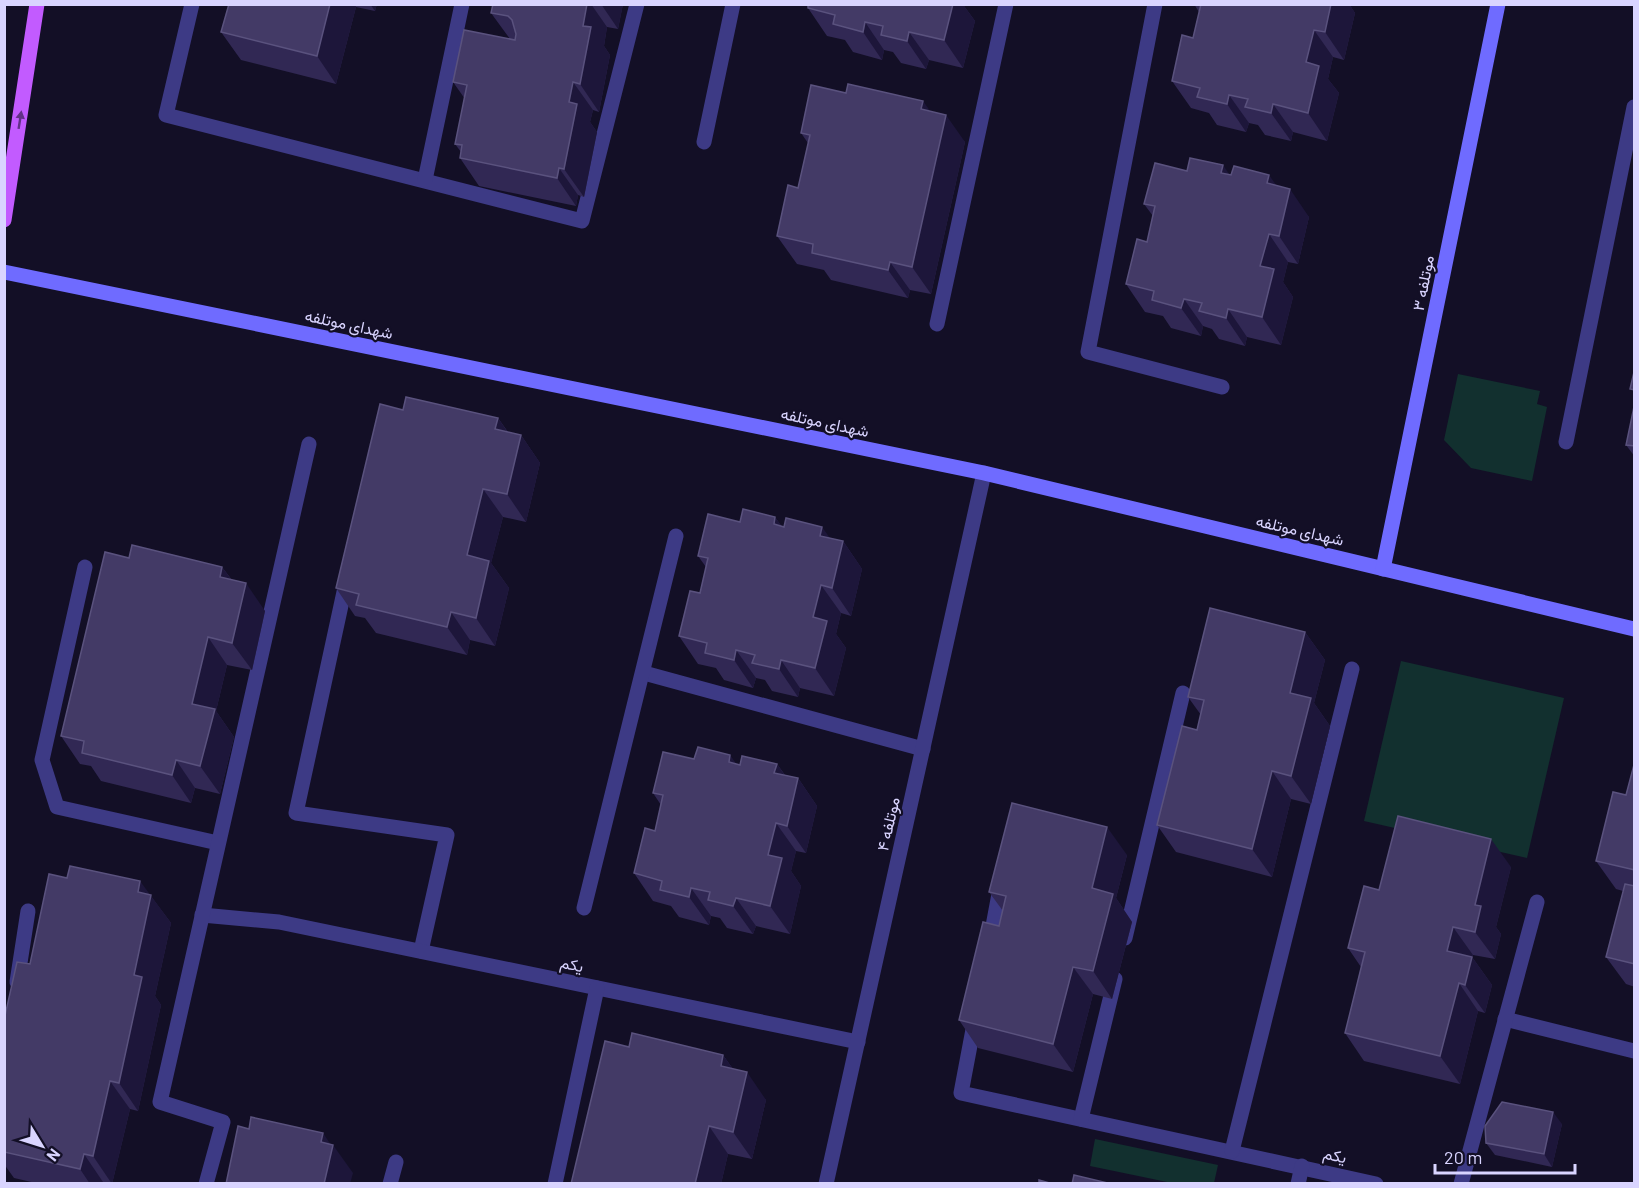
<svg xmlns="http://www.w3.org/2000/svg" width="1639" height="1188" font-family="Barlow,Vazirmatn,sans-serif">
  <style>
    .green { fill: #12302f }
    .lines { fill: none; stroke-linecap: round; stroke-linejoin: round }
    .street { stroke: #3d3a85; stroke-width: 15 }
    .secondary { stroke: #6f6bff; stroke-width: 15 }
    .primary { stroke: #c25bff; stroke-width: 15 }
    .wall { fill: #312854 }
    .shaded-wall { fill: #1d163a }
    .building { fill: #433a66; stroke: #5a527e; stroke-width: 1.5 }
    .oneway { fill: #623188 }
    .labels { text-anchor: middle; stroke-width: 4.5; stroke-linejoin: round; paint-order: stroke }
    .street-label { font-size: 16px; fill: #d9d4ff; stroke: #130f26 }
  </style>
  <rect width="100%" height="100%" fill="#130f26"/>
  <!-- green -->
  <g class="green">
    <polygon points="1458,374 1540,391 1537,404 1547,407 1532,481 1471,468 1444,440"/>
    <polygon points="1401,661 1564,698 1527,858 1364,821"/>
    <polygon points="1095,1139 1218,1165 1214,1183 1172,1183 1090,1166"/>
  </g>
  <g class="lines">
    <!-- street -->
    <g class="street">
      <polyline points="192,4 166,115 582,221 637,4"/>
      <polyline points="1155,4 1088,352 1222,387"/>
      <polyline points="704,142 733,4"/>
      <polyline points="425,180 462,4"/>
      <polyline points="937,324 1006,4"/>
      <polyline points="1566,442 1634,107"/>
      <polyline points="85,567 42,760 57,807 218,843"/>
      <polyline points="347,578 296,813 447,835 421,951"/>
      <polyline points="644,673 923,749"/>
      <polyline points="584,908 676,536"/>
      <polyline points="202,915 279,922 858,1042"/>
      <polyline points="1125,938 1183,693"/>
      <polyline points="990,942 1001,883"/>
      <polyline points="17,982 28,911"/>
      <polyline points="975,1019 961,1093 1376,1184"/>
      <polyline points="1505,1019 1634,1051"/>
      <polyline points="1081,1119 1115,979"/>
      <polyline points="1232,1151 1352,669"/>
      <polyline points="206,1184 223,1122 160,1102 309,444"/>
      <polyline points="390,1184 396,1162"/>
      <polyline points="555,1184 597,988"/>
      <polyline points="826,1184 984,473"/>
      <polyline points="1298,1184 1302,1166"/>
      <polyline points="1461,1184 1537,902"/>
    </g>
    <!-- secondary -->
    <g class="secondary">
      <polyline points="4,272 984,473 1634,629"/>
      <polyline points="1383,569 1498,4"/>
    </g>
    <!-- primary -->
    <polyline class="primary" points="4,220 37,4"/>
  </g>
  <!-- wall -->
  <g class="wall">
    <polygon points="229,4 377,4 375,11 356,7 336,84 241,60 221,32"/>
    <polygon points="493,4 623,4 618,29 607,27 604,46 610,55 599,112 593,110 590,122 597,132 584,197 578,195 576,206 479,186 460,158 461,152 455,144 465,99 453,82 510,39 491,13"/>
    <polygon points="808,4 965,4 964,6 975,21 963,68 929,60 926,69 901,63 893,52 884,50 882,60 853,52 845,40 827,36 808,8"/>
    <polygon points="1194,4 1349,4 1355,13 1344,60 1333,57 1328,79 1339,93 1327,141 1293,132 1291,141 1265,135 1258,125 1249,123 1246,132 1217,125 1209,113 1191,108 1172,81 1193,38 1199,12"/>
    <polygon points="930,111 965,142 931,294 910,290 908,298 831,280 824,270 797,264 777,236 798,188 808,143 801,133"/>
    <polygon points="1187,171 1229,175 1277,186 1309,217 1298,264 1288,262 1283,282 1293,297 1281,345 1247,337 1245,346 1219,339 1212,329 1203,326 1201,336 1171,328 1163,316 1145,312 1126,284 1147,242 1153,216 1144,204"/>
    <polygon points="1635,402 1635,457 1626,445"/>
    <polygon points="403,410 498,418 508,432 521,435 540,463 526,522 503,517 491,563 509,588 495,646 470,640 467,655 376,633 365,618 355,616 336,588"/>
    <polygon points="775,517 782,527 843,541 862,569 851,616 841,613 836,634 846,648 834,696 800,688 798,697 772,691 765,680 756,678 753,688 724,680 716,668 698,664 679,636 700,593 706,567 698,556 740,522"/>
    <polygon points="129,558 222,567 232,580 265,611 252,670 227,665 216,711 234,737 220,794 195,788 191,803 101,781 91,766 80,764 61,736"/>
    <polygon points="1305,632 1325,660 1314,703 1330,726 1311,804 1291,799 1272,877 1176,852 1157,825 1197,730 1201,715 1188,697"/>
    <polygon points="694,759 740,765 777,764 785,775 798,778 817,806 806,853 796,851 791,871 801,886 790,934 756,926 753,934 727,928 720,918 711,916 709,925 679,917 671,906 653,901 634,873 655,831 661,805 653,793"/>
    <polygon points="1635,761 1635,987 1626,984 1606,957 1623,891 1616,889 1596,861 1626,795"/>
    <polygon points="1127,855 1116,898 1132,922 1112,999 1093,994 1073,1072 978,1048 959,1020 999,926 1003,911 989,892"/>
    <polygon points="1511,867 1496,927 1501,934 1495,959 1473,955 1472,957 1492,985 1485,1013 1478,1011 1460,1084 1364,1061 1345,1033 1361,967 1348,948 1379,890"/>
    <polygon points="150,895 171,923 155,996 161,1005 138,1111 130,1109 112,1184 103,1182 103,1184 40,1184 14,1178 4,1164 4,1020"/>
    <polygon points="629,1047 723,1055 733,1069 766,1100 752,1159 728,1154 721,1184 571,1184"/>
    <polygon points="1562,1124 1552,1167 1495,1155 1486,1143"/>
  </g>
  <!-- shaded-wall -->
  <g class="shaded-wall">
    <polygon points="330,4 355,4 356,7 336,84 317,56"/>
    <polygon points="370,4 377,4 375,11"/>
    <polygon points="587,4 591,4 607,27 604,46 610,55 599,112 580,84 583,26"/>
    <polygon points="601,4 623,4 618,29"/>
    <polygon points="952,4 965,4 964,6 975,21 963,68 944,40"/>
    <polygon points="1330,4 1349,4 1355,13 1344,60 1325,32"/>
    <polygon points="865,22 884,50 882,60 863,32"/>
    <polygon points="1314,30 1333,57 1328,79 1339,93 1327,141 1308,113 1306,62"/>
    <polygon points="909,32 929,60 926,69 907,41"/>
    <polygon points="573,82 593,110 590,122 597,132 584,197 564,169 569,102"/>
    <polygon points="1229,95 1249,123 1246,132 1227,104"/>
    <polygon points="923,101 943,129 921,109"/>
    <polygon points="1273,104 1293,132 1291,141 1271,113"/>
    <polygon points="946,115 965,142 931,294 912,267"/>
    <polygon points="1223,165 1242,193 1221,173"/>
    <polygon points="559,168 578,195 576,206 557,178"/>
    <polygon points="1269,175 1287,200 1290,189 1309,217 1298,264 1279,236 1267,183"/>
    <polygon points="1269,234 1288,262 1283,282 1293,297 1281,345 1262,317 1260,266"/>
    <polygon points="890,262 910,290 908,298 888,270"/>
    <polygon points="1184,299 1203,326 1201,336 1181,308"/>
    <polygon points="1228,309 1247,337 1245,346 1226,318"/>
    <polygon points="498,418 517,446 495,429"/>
    <polygon points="521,435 540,463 526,522 507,494"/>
    <polygon points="483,489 503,517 491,563 509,588 495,646 476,618 467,555"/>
    <polygon points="775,517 795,545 774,524"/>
    <polygon points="822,527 840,552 843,541 862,569 851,616 832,588 820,536"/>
    <polygon points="222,567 242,594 220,577"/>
    <polygon points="246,583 265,611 252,670 232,643"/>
    <polygon points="821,585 841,613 836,634 846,648 834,696 815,668 813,617"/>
    <polygon points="451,612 470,640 467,655 447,627"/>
    <polygon points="1305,632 1325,660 1314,703 1330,726 1311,804 1291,776 1290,693"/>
    <polygon points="208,637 227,665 216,711 234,737 220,794 200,766 192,704"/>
    <polygon points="736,650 756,678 753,688 734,660"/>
    <polygon points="781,660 800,688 798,697 779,669"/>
    <polygon points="730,755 750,783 729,762"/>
    <polygon points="176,760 195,788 191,803 172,775"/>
    <polygon points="777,764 795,790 798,778 817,806 806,853 787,826 774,773"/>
    <polygon points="1272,771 1291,799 1272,877 1252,849"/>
    <polygon points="776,823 796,851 791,871 801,886 790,934 770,906 768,855"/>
    <polygon points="1107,827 1127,855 1116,898 1132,922 1112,999 1093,971 1092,888"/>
    <polygon points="1491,839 1511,867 1496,927 1501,934 1495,959 1475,932 1475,905"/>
    <polygon points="140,881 171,923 155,996 161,1005 138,1111 119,1083 138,892"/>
    <polygon points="691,888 711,916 709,925 689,897"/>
    <polygon points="736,898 756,926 753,934 733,906"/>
    <polygon points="1453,927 1473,955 1472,957 1492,985 1485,1013 1465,985 1447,951"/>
    <polygon points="1073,967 1093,994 1073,1072 1053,1044"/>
    <polygon points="1459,983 1478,1011 1460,1084 1440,1056"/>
    <polygon points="723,1055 743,1083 721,1066"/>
    <polygon points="747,1072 766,1100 752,1159 733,1132"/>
    <polygon points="110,1081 130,1109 112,1184 93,1156"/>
    <polygon points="1553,1112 1562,1124 1552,1167 1544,1154"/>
    <polygon points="709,1126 728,1154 721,1184 695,1184"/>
    <polygon points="323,1133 333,1148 333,1145 353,1173 350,1184 324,1184 321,1142"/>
    <polygon points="84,1154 103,1182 103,1184 90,1184 80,1169"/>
  </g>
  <!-- building -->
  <g class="building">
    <polygon points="229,4 330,4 317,56 221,32"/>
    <polygon points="493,4 587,4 583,26 591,27 580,84 573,82 569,102 577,104 564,169 559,168 557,178 460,158 462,145 455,144 467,85 453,82 464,30 515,40 516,34 512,20 508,16 491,13"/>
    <polygon points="808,4 953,4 944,40 909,32 907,41 881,35 883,26 865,22 863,32 833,24 835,15 808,8"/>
    <polygon points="1201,4 1331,4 1325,32 1314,30 1306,62 1319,66 1308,113 1273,104 1271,113 1245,107 1248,99 1229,95 1227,104 1197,97 1200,88 1172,81 1182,35 1193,38"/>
    <polygon points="848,84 923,101 921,109 946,115 912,267 890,262 888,270 812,253 813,244 777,236 788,185 798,188 810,135 801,133 811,85 846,93"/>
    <polygon points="1190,158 1223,165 1221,173 1231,175 1234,166 1269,175 1267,183 1290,189 1279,236 1269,234 1260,266 1274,269 1262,317 1228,309 1226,318 1199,311 1202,303 1184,299 1181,308 1152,300 1154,291 1126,284 1137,239 1147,242 1155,206 1144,204 1155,163 1187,171"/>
    <polygon points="1635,368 1635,390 1630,389"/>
    <polygon points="406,397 498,418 495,429 521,435 507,494 483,489 467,555 489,561 476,618 451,612 447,627 356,605 359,594 336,588 380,404 403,410"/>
    <polygon points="1635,402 1635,446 1626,445"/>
    <polygon points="743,509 775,517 774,524 784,527 786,518 822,527 820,536 843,541 832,588 821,585 813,617 827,621 815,668 781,660 779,669 752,663 755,655 736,650 734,660 705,653 707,643 679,636 690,591 700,593 708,558 698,556 708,514 740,522"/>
    <polygon points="132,545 222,567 220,577 246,583 232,643 208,637 192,704 215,709 200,766 176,760 172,775 82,753 84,741 61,736 105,552 129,558"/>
    <polygon points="1210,608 1305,632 1290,693 1311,698 1291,776 1272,771 1252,849 1157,825 1182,726 1197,730 1204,700 1188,697"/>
    <polygon points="698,747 730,755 729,762 740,765 742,756 777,764 774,773 798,778 787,826 776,823 768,855 782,858 770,906 736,898 733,906 708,900 710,892 691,888 689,897 660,890 662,881 634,873 645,828 655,831 663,795 653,793 663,752 694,759"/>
    <polygon points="1635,761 1635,870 1596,861 1613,792 1626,795"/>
    <polygon points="1012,803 1107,827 1092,888 1113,894 1093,971 1073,967 1053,1044 959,1020 983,922 999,926 1006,896 989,892"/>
    <polygon points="1398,816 1491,839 1475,905 1481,906 1475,932 1453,927 1447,951 1472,957 1465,985 1459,983 1440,1056 1345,1033 1365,952 1348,948 1364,886 1379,890"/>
    <polygon points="70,866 140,881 138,892 151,895 134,975 142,977 119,1083 110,1081 93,1156 84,1154 80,1169 4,1152 4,1020 17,962 30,964 49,874 67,878"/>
    <polygon points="1625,884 1635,886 1635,964 1606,957"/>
    <polygon points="632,1033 723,1055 721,1066 747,1072 733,1132 709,1126 695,1184 571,1184 605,1041 629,1047"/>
    <polygon points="1502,1102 1553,1112 1544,1154 1486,1143 1485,1126"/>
    <polygon points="251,1117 323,1133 321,1142 333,1145 324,1184 226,1184 238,1126 249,1129"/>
    <polygon points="1074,1175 1108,1183 1108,1184 1072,1184"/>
    <polygon points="1039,1180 1053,1184 1039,1184"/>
  </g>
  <!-- one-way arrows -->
  <defs><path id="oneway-solid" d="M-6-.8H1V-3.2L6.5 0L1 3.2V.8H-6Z" transform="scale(1.5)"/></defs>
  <use class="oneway" href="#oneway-solid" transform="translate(20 120) rotate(-81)"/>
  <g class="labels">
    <!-- street labels -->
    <g class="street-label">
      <text transform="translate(1423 283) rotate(-79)" y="6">موتلفه ۳</text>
      <text transform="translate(349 324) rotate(12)" y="6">شهدای موتلفه</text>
      <text transform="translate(825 422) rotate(12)" y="6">شهدای موتلفه</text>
      <text transform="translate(1300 530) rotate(13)" y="6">شهدای موتلفه</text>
      <text transform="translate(888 824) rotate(-77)" y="6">موتلفه ۴</text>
      <text transform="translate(572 964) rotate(12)" y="6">یکم</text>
      <text transform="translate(1335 1155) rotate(13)" y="6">یکم</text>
    </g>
  </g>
  <!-- border -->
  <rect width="1639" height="1188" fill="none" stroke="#d9d4ff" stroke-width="12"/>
  <!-- north arrow -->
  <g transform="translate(42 1146) rotate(128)" stroke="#130f26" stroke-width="4.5" paint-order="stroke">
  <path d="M0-4.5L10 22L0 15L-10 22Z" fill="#d9d4ff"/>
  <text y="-9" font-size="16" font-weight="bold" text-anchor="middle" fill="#d9d4ff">N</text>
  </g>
  <!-- scale -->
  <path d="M1435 1164v9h140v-9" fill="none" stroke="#d9d4ff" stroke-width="3"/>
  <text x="1444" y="1164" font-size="18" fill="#d9d4ff" stroke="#130f26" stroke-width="4.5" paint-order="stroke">20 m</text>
</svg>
